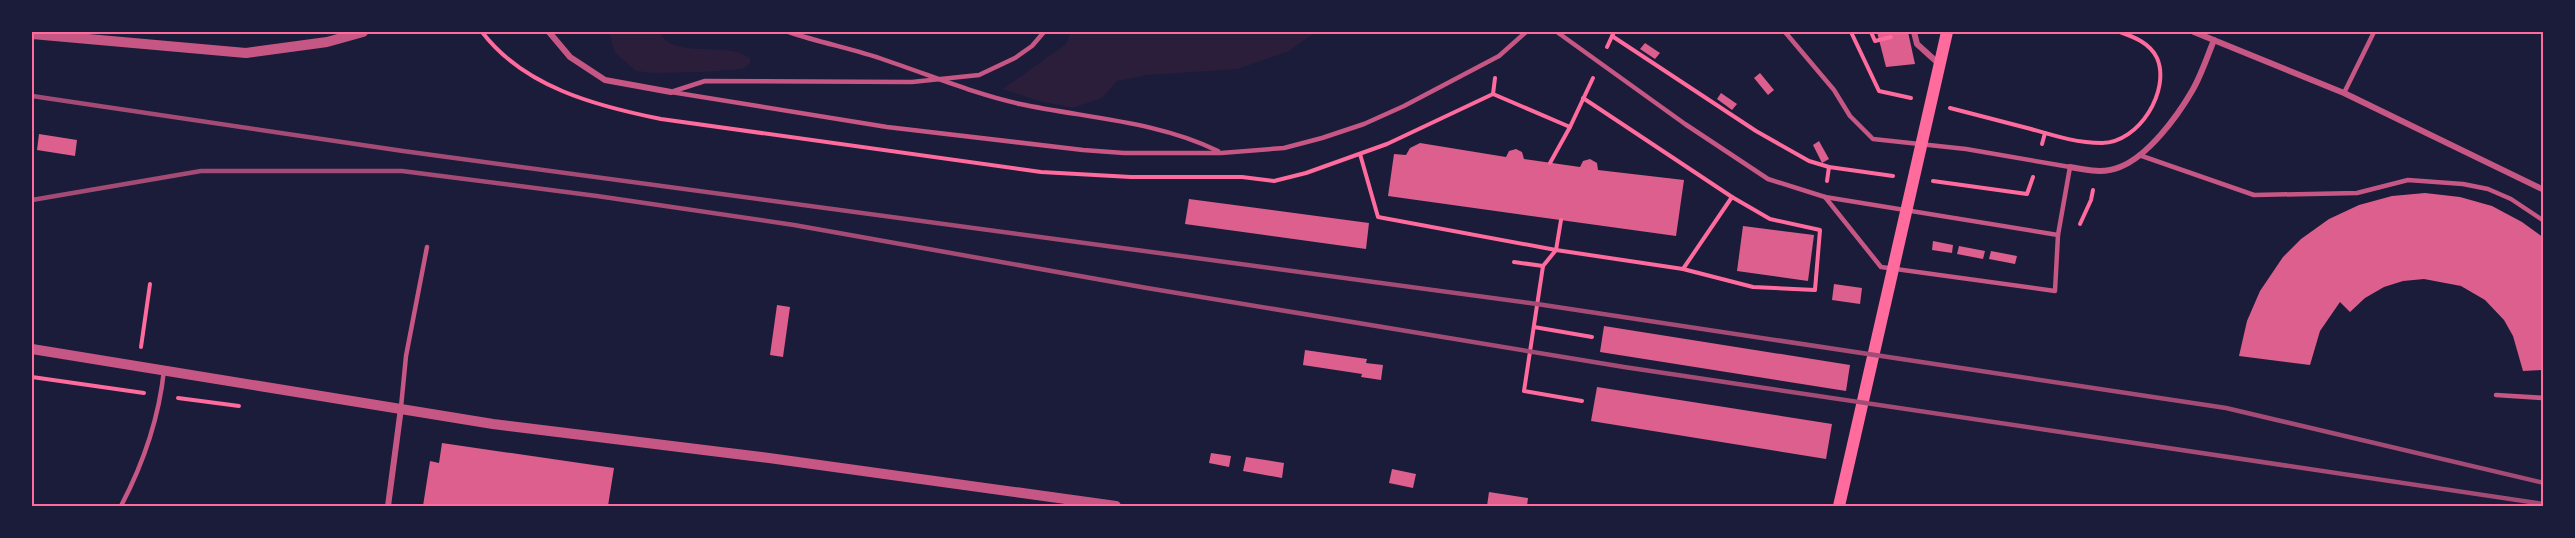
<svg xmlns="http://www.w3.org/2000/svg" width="2575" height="538" font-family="Raleway,sans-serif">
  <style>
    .green { fill: #2a1e3b }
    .building { fill: #dd5f8e }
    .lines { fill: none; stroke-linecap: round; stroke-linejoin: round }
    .path { stroke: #ff6b9d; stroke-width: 4 }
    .service { stroke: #c65784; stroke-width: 4.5 }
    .minor { stroke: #c65784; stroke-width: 6 }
    .tertiary { stroke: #c65784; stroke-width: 10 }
    .secondary { stroke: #ff6b9d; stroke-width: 12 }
    .rail { stroke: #a44b75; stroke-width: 4.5 }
    .neatline { fill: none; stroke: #ff6b9d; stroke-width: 2 }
  </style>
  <rect width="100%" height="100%" fill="#1b1b3a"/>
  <!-- green -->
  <g class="green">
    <path d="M609,32H658C674,57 713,45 737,52C741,53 746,56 750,58V64L742,69L703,72L654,73L636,71L615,53Z"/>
    <polygon points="1071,32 1316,32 1289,51 1238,69 1148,75 1117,81 1102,98 1073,108 1039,101 1003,89 1066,44"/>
  </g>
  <!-- building -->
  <g class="building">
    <polygon points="1877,32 1908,32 1915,64 1886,67"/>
    <polygon points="1645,43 1660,53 1655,59 1640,49"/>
    <polygon points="1760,73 1774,90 1768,95 1754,78"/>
    <polygon points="1721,93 1737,104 1732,110 1717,99"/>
    <polygon points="39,134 77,140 75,156 37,150"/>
    <polygon points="1819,141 1829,159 1822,163 1813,145"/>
    <polygon points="1420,143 1506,157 1509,151 1516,149 1522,152 1524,159 1580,167 1583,161 1590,159 1597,163 1598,170 1684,180 1676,236 1388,196 1394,154 1406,155 1410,148"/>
    <polygon points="2425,193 2460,197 2492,206 2522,222 2544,238 2544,370 2523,371 2513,336 2504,320 2485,300 2461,286 2424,279 2403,281 2384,287 2365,298 2350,312 2340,302 2320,331 2310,365 2239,356 2247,321 2260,291 2283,257 2301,239 2329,219 2359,205 2392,196"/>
    <polygon points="1189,199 1369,223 1366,249 1185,224"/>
    <polygon points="1743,226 1814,235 1808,281 1737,271"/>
    <polygon points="1933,241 1953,245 1952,253 1932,250"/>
    <polygon points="1959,246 1985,251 1983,259 1957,254"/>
    <polygon points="1991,251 2017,256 2015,264 1989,259"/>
    <polygon points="1834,284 1862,288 1860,304 1832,300"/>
    <polygon points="777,305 790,307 783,357 770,355"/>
    <polygon points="1604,326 1850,365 1846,391 1600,352"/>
    <polygon points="1305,350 1367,359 1366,363 1383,365 1381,380 1361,377 1362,374 1303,365"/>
    <polygon points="1597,387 1832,424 1826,459 1591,421"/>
    <polygon points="442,443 614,468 608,506 423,506 430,461 439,463"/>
    <polygon points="1211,453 1231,456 1229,467 1209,463"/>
    <polygon points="1246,457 1284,463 1282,478 1243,471"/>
    <polygon points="1392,469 1416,474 1413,488 1389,483"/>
    <polygon points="1489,492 1528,498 1527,506 1487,506"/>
  </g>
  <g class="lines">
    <!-- path -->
    <g class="path">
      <path d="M482,32C524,87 596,106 661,119L1041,172L1131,177H1242L1274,181L1306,173L1387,144L1493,94L1495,78"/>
      <polyline points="1851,32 1879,91 1911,98"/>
      <polyline points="1871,32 1875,41 1891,37"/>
      <polyline points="1612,36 1756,131 1809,161 1829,167 1893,176"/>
      <polyline points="1607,47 1614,32"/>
      <polyline points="1493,94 1570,127"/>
      <path d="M1950,108C1977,115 2004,122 2031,129C2055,136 2077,143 2102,143C2139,143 2171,90 2157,58C2150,43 2134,37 2120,32"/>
      <polyline points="2042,144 2045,133"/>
      <polyline points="1360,154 1378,217 1556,250 1683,269 1753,287 1815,290 1820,230 1770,219 1732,197 1583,98"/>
      <polyline points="1550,163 1570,127 1593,78"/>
      <polyline points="1827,181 1829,167"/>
      <polyline points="1933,181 2027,194 2033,177"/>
      <polyline points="1561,220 1556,250 1543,266 1524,391 1582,401"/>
      <polyline points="2080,224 2091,200 2093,190"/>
      <polyline points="1514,262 1543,266"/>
      <polyline points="1683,269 1732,197"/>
      <polyline points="1534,327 1592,337"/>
      <polyline points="141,347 150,284"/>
      <polyline points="32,377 144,393"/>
      <polyline points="178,398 239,406"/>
    </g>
    <!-- service -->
    <g class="service">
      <path d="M789,32C821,43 854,49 885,60C930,75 974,94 1020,104C1086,118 1157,121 1218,151"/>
      <polyline points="1557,32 1685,124 1768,179 1825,197 2058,235 2070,167 1966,149 1873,139 1850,116 1834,90 1785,32"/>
      <polyline points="674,91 705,81 912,82 979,75 1015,58 1032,46 1044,32"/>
      <polyline points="671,92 887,127 1083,150 1124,153 1221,153 1284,148 1322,138 1364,124 1404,106 1499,56 1526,32"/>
      <polyline points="2344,93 2374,32"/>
      <polyline points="2139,155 2254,195 2357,193 2408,180 2463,184 2488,189 2511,199 2544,221"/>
      <polyline points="1825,197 1881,267 2055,291 2058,235"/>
      <polyline points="2496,395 2544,398"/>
      <polyline points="401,407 406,356 427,247"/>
      <path d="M121,506C143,464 159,418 164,370"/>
    </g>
    <!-- minor -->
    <g class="minor">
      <polyline points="549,32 570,57 605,80 671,92"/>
      <polyline points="1914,32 1917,44 1938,63"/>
      <polyline points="2194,32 2344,93 2544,190"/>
      <path d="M2070,167C2086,170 2104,174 2120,167C2148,156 2177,117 2192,91C2201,76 2207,57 2214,40"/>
      <polyline points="388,506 401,408"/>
    </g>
    <!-- tertiary -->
    <g class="tertiary">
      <polyline points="32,34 246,53 327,42 363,32"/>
      <polyline points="32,349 493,424 769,458 1116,506"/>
    </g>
    <!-- secondary -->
    <polyline class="secondary" points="1839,506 1947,32"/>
    <!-- rail -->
    <g class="rail">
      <polyline points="32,96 403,151 1537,304 2226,408 2544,483"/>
      <polyline points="32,200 201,171 402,171 597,196 794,225 1147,288 1624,367 2544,504"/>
    </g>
  </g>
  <!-- border -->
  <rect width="2575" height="538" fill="none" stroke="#1b1b3a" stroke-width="66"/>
  <rect x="33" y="33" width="2509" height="472" class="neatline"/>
</svg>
